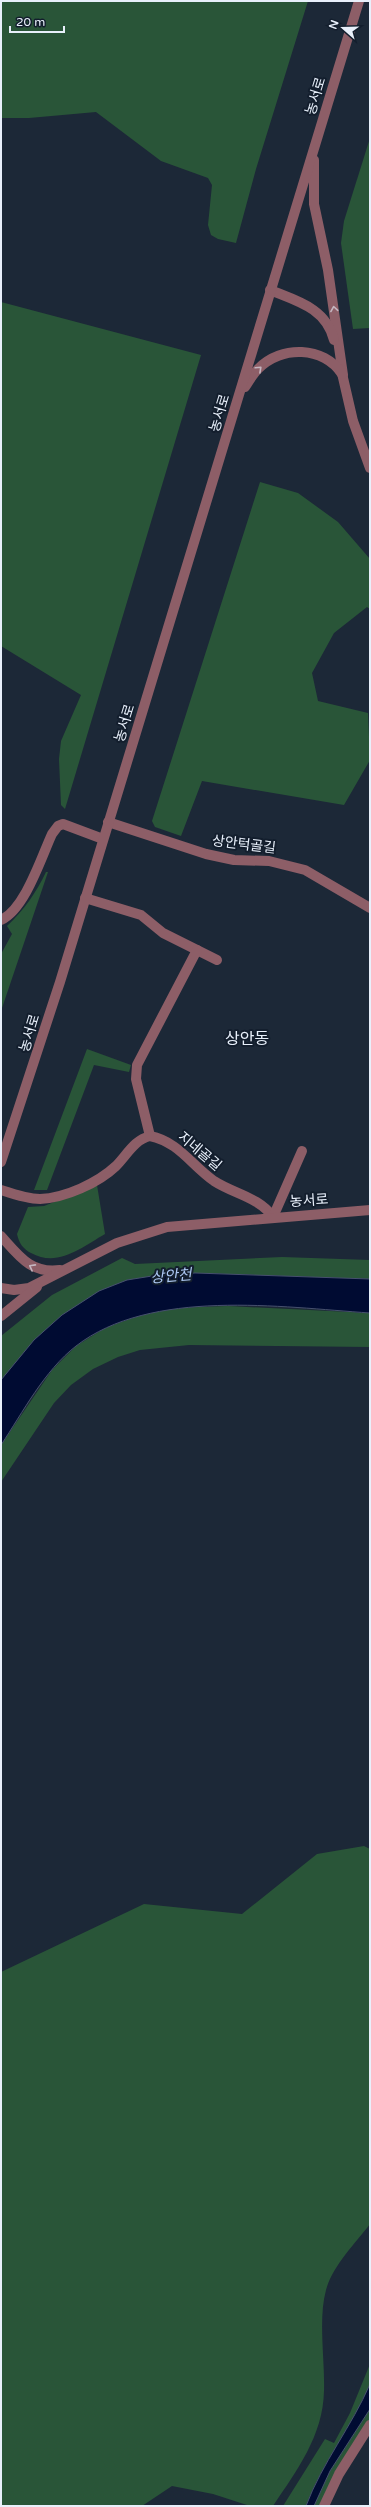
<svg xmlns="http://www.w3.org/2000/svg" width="371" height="2507" font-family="'Varela Round','Noto Sans KR',sans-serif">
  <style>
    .green { fill: #295538 }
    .water { fill: #000b32; stroke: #46506e }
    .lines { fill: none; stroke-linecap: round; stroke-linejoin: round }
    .minor { stroke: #8d5e67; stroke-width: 10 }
    .oneway { stroke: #c4b6c0 }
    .labels { text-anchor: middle; stroke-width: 4; stroke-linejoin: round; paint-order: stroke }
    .street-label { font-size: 14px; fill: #e8f0fb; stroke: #131e2d }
    .water-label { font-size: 15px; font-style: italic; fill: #adc8f3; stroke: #131e2d }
    .quarter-label { font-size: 16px; fill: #e8f0fb; stroke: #131e2d }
  </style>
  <rect width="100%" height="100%" fill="#1c2837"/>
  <!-- green -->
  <g class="green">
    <polygon points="1,1 308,1 256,169 236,243 218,239 211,235 208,225 212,185 208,178 161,161 96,112 29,118 1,118"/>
    <polygon points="370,138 370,328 353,329 341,243 344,221"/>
    <polygon points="1,302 201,355 65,809 61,805 59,759 61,741 81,695 1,646"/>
    <polygon points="260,482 298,493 338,522 370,559 370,609 367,607 334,633 312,673 318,701 368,713 370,760 344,805 202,781 181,836 155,827 152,821"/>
    <path d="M46,872H48L1,1011V954L12,934L7,926C24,910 36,893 46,872Z"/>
    <polygon points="87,1049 131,1065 129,1072 94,1065 47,1190 34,1190"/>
    <path d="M97,1185L105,1234C82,1247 58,1268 31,1253C23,1249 19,1243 17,1234L28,1207L44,1206Z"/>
    <polygon points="282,1257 370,1260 370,1279 195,1273 1,1380 1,1336 52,1295 122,1258 135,1264"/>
    <polygon points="228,1306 370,1313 370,1347 189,1345 140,1350 118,1357 93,1369 71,1385 54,1403 1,1482 1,1445 52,1370 76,1346 105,1328 140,1315 172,1308"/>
    <path d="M364,1846L370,1849V2224C355,2244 333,2265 326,2290C318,2319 325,2360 324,2391C323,2436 297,2470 273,2506H250L213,2494L172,2486L142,2506H1V1972L144,1904L242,1914L317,1854Z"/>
    <polygon points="370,2364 370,2384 360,2407 319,2478 306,2506 283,2506 325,2439 334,2443 350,2413"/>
    <polygon points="370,2409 370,2419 321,2506 314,2506 330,2471"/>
  </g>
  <!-- water -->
  <g class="water">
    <path d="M195,1273L370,1279V1313C281,1307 151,1288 76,1346C44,1371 23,1412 1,1445V1380L34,1340L62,1315L99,1291L127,1280L152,1276Z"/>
    <path d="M370,2384V2409L330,2471L314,2506H306C322,2463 352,2426 370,2384Z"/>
  </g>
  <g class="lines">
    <!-- minor -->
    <g class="minor">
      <polyline points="314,160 314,204 328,270 343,375"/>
      <path d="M270,290C297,301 326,308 334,340"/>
      <polyline points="341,369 353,421 370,468"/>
      <path d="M245,387C249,381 253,374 258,369C281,345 324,346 342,374"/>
      <polyline points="108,822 206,854 234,860 269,861 305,870 370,908"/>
      <polyline points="85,898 141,915 163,933 217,960"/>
      <path d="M1,920C25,909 41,858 52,834L58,826L63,824L103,839"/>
      <polyline points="150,1136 136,1079 137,1065 197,950"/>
      <polyline points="1,1162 60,982 359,1"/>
      <path d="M1,1190C13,1194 27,1199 40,1199C65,1198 98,1183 116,1166C127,1155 134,1140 150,1136C179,1142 191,1165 214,1181C234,1194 259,1197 273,1217"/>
      <polyline points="273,1217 302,1151"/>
      <path d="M1,1236C19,1256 31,1274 60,1270"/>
      <polyline points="1,1288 14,1290 29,1288 117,1243 167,1227 370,1210"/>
      <polyline points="1,1316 37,1287"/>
      <polyline points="324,2506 339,2474 370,2425"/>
    </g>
  </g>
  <!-- one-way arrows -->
  <defs><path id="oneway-chevron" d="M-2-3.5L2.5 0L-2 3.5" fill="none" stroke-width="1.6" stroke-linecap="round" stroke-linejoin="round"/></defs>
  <g class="oneway">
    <use href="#oneway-chevron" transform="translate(334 309) rotate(-99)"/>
    <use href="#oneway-chevron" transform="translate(259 369) rotate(-43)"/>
    <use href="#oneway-chevron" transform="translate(32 1267) rotate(-152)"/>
  </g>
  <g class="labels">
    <!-- street labels -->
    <g class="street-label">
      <text transform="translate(315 96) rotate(-73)" y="5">농서로</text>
      <text transform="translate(219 413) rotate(-73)" y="5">농서로</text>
      <text transform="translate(124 723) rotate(-73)" y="5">농서로</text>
      <text transform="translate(244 844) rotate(7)" y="5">상안턱골길</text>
      <text transform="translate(29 1033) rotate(-73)" y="5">농서로</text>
      <text transform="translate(200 1151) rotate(40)" y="5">지네골길</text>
      <text transform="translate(309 1200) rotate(-4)" y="5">농서로</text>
    </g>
    <!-- water labels -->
    <g class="water-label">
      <text transform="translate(171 1276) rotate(-5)" y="5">상안천</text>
    </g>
    <!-- quarter labels -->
    <g class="quarter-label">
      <text x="247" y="1044">상안동</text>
    </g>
  </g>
  <!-- border -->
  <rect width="371" height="2507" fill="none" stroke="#e8f0fb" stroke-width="4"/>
  <!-- north arrow -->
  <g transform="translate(343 28) rotate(290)" stroke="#131e2d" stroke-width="3" paint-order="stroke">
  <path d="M0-3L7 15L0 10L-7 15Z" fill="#e8f0fb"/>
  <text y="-6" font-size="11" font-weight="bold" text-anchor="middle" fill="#e8f0fb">N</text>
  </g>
  <!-- scale -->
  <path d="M10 26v6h54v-6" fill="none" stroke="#e8f0fb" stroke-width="2"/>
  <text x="16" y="26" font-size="12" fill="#e8f0fb" stroke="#131e2d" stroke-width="3" paint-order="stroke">20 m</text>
</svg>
